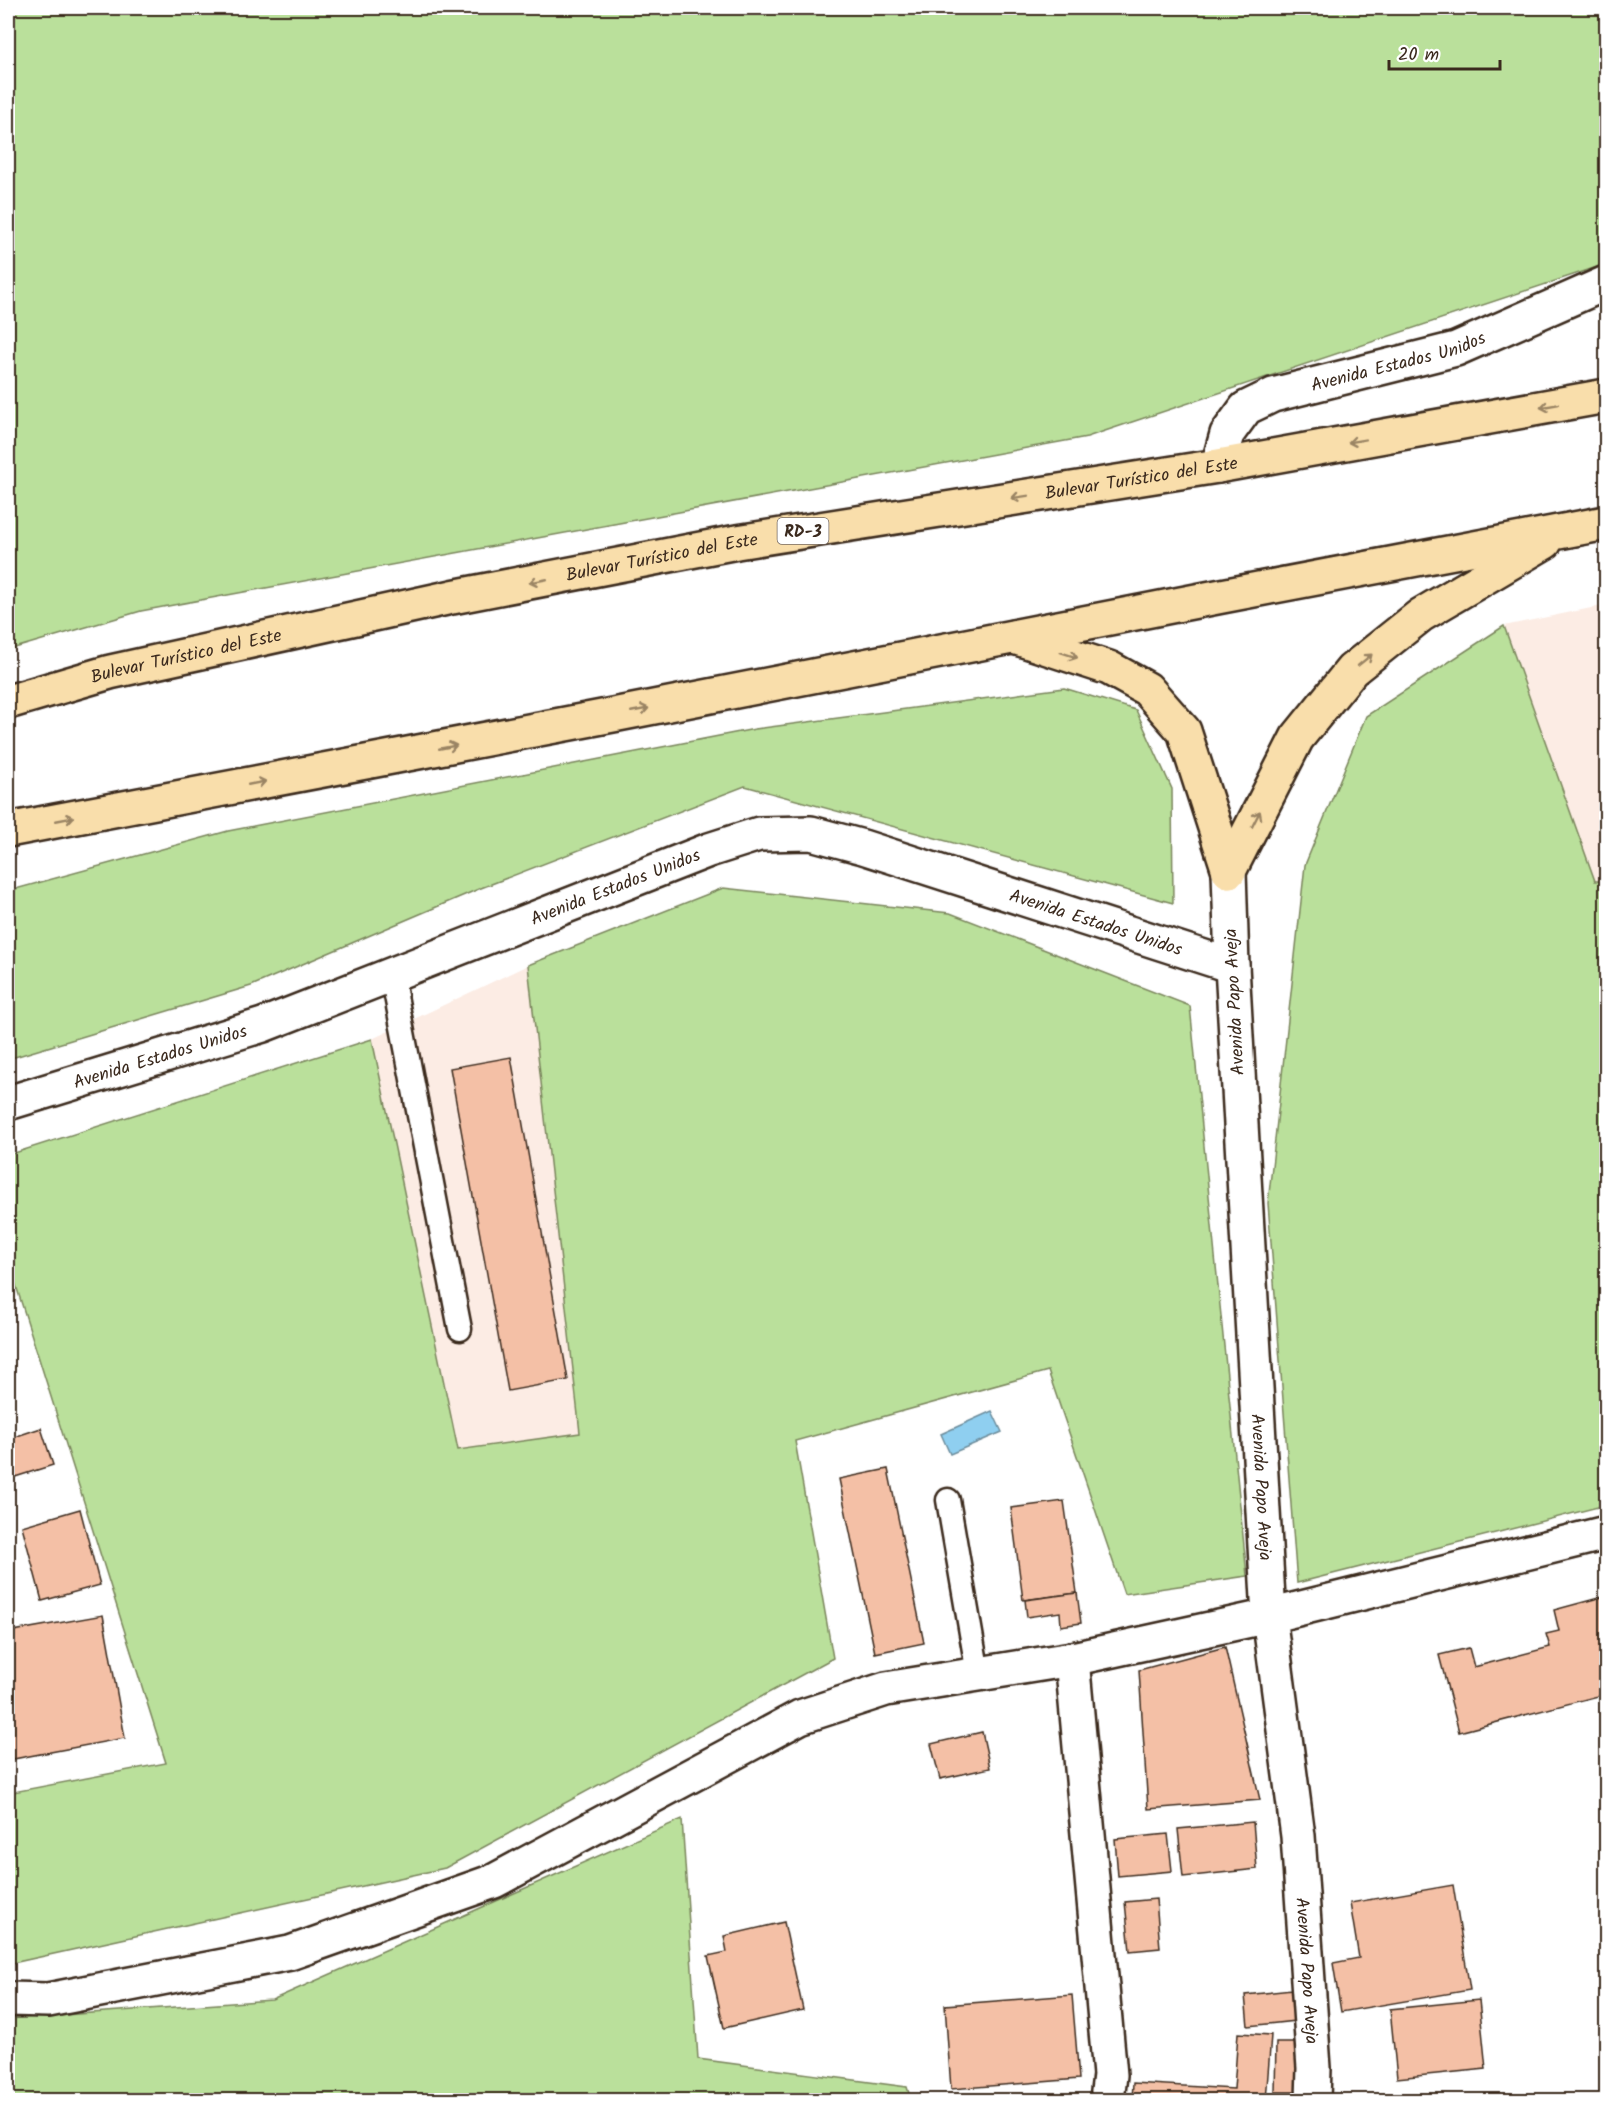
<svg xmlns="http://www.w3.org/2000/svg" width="1614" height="2108" font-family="Kalam,sans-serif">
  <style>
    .built { fill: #fcece4 }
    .green { fill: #bae09b; stroke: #7a855c; stroke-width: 1.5 }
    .water { fill: #8fcff0; stroke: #6d8d9c; stroke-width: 1.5 }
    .building { fill: #f4c0a6; stroke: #3b2a1e; stroke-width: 1.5 }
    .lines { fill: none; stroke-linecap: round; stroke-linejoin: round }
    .lane-casing { stroke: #3b2a1e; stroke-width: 27 }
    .street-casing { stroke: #3b2a1e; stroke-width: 38 }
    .secondary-casing { stroke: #3b2a1e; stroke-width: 38 }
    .highway-casing { stroke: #3b2a1e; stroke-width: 38 }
    .lane { stroke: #fff; stroke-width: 22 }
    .street { stroke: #fff; stroke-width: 33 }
    .secondary { stroke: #fff; stroke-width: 33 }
    .highway { stroke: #f9deab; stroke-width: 33 }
    .oneway { stroke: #9a8464 }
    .labels { text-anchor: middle; stroke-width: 5; stroke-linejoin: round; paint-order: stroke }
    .shield { fill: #fff; stroke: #766a62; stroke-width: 1.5 }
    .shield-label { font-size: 16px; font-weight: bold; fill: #3b2a1e }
    .street-label { font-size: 18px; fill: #3b2a1e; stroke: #fff }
  </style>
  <rect width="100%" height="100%" fill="#fff"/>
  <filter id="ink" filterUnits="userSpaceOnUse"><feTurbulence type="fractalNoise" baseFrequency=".0167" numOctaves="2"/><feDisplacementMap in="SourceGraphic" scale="12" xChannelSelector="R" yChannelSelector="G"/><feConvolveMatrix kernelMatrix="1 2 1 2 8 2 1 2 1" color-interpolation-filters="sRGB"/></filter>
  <g filter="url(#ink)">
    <!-- built -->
    <g class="built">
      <polygon points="1606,605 1606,881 1595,881 1504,626"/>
      <polygon points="528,965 580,1433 458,1450 372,1039"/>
    </g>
    <!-- green -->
    <g class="green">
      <polygon points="8,8 1606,8 1606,264 1087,437 141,611 8,650"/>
      <polygon points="1504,626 1595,881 1606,881 1606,1505 1297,1583 1268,1203 1305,865 1366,716"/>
      <polygon points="1064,688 1136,710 1172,789 1173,903 745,786 481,888 251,986 8,1059 8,891 228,831 755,729"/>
      <polygon points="723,888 950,913 1190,1006 1247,1576 1124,1594 1048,1371 795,1441 833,1658 445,1868 8,1964 8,1793 166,1763 8,1260 8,1155 372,1039 458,1450 580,1433 528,965"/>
      <polygon points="682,1819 698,2059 907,2087 911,2100 8,2100 8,2019 272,2000"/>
    </g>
    <!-- water -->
    <polygon class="water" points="992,1411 1002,1432 950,1454 941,1434"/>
    <!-- building -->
    <g class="building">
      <polygon points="511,1057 568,1380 508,1391 450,1068"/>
      <polygon points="41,1428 53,1465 15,1477 8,1453 8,1439"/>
      <polygon points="888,1469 924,1643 875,1653 839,1479"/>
      <polygon points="1064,1501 1077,1593 1023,1600 1011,1508"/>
      <polygon points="80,1509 100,1585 42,1601 22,1526"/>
      <polygon points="1077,1593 1081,1623 1061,1626 1060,1612 1027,1617 1025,1600"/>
      <polygon points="1606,1596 1606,1694 1459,1732 1439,1655 1469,1648 1474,1667 1550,1647 1546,1634 1559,1631 1554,1610"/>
      <polygon points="103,1615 125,1738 8,1760 8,1632"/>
      <polygon points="1225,1647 1260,1800 1148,1809 1139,1670"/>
      <polygon points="982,1732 990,1768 940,1779 931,1744"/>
      <polygon points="1253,1822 1257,1869 1183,1877 1178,1829"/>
      <polygon points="1168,1834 1172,1871 1118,1876 1115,1839"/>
      <polygon points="1453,1885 1470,1990 1341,2012 1333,1963 1359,1958 1350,1903"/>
      <polygon points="1156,1899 1160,1948 1130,1951 1125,1902"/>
      <polygon points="784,1922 803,2010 724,2028 708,1956 727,1952 724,1936"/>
      <polygon points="1292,1990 1295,2021 1248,2026 1245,1995"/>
      <polygon points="1072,1995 1079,2079 951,2089 945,2005"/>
      <polygon points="1479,2000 1486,2069 1397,2078 1390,2009"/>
      <polygon points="1238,2033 1271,2035 1266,2100 1132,2100 1133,2083 1234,2089"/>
      <polygon points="1276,2043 1297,2043 1297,2092 1275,2092"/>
    </g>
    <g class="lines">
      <!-- lane casing -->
      <g class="lane-casing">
        <g id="lane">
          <polyline points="392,975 460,1329"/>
          <polyline points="948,1500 978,1674"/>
        </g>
      </g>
      <!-- street casing -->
      <g class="street-casing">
        <g id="street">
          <path id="s1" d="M1232,966L1269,1616L1298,1836L1314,2068L1313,2100"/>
          <polyline points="1072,1659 1110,2075 1107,2100"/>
          <polyline points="8,1999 48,2000 290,1953 494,1881 800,1717 886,1689 1072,1659 1269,1616 1606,1533"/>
        </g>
      </g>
      <!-- secondary casing -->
      <g class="secondary-casing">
        <g id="secondary">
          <path id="s2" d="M1218,466L1227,434L1246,408L1273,395L1456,349L1606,283"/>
          <path id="s3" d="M8,1103L263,1025L709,850L759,834L811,833L863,847L1232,966L1229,871"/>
        </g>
      </g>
      <!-- highway casing -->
      <g class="highway-casing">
        <g id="highway">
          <polyline points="1014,637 1109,668 1147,689 1184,731 1229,871"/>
          <path id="s4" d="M8,702L110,672L452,597L737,542L1218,466L1606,396"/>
          <polyline points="8,830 618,714 1222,596 1606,523"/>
          <polyline points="1229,871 1297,738 1352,670 1421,615 1545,542"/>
        </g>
      </g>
      <!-- lane -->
      <use href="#lane" class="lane"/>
      <!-- street -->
      <use href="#street" class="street"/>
      <!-- secondary -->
      <use href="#secondary" class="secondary"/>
      <!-- highway -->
      <use href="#highway" class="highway"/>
    </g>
    <!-- one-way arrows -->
    <defs><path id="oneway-shaft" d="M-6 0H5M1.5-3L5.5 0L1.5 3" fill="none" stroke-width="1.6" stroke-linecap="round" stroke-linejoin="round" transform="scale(1.5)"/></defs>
    <g class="oneway">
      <use href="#oneway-shaft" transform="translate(1549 406) rotate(170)"/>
      <use href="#oneway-shaft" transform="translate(1357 441) rotate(170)"/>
      <use href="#oneway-shaft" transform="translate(1020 497) rotate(171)"/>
      <use href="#oneway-shaft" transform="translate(538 581) rotate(169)"/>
      <use href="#oneway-shaft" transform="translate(1069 655) rotate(18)"/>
      <use href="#oneway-shaft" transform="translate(1365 660) rotate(-39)"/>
      <use href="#oneway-shaft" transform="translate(640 710) rotate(-11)"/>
      <use href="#oneway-shaft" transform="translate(448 747) rotate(-11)"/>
      <use href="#oneway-shaft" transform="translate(257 783) rotate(-11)"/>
      <use href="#oneway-shaft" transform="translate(65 819) rotate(-11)"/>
      <use href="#oneway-shaft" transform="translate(1256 819) rotate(-63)"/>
    </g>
  </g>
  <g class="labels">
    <!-- shield labels -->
    <rect class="shield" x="777.5" y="518" width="51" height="26" rx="4.5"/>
    <g class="shield-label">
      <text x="803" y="537">RD-3</text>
    </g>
    <!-- street labels -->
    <g class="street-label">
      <text dy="6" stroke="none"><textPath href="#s2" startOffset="225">Avenida Estados Unidos</textPath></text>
      <text dy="6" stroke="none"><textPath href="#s4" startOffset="1156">Bulevar Turístico del Este</textPath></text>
      <text dy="6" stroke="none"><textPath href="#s4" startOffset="670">Bulevar Turístico del Este</textPath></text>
      <text dy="6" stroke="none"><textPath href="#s4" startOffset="184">Bulevar Turístico del Este</textPath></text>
      <text dy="6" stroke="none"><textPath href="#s3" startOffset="645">Avenida Estados Unidos</textPath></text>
      <text dy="6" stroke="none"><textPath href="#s3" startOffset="1149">Avenida Estados Unidos</textPath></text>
      <text transform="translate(1234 1002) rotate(-93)" y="6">Avenida Papo Aveja</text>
      <text dy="6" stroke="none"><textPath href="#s3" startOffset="159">Avenida Estados Unidos</textPath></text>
      <text dy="6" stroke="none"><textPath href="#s1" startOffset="522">Avenida Papo Aveja</textPath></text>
      <text dy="6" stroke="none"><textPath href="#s1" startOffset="1008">Avenida Papo Aveja</textPath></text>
    </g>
  </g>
  <!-- margin -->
  <rect width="1614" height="2108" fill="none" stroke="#fff" stroke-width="30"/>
  <rect x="15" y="15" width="1584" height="2078" fill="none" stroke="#3b2a1e" stroke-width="2" filter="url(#ink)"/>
  <!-- scale -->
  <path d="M1389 60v9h111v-9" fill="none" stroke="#3b2a1e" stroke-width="3"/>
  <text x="1398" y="60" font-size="18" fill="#3b2a1e" stroke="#ffffff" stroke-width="4.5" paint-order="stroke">20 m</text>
</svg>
